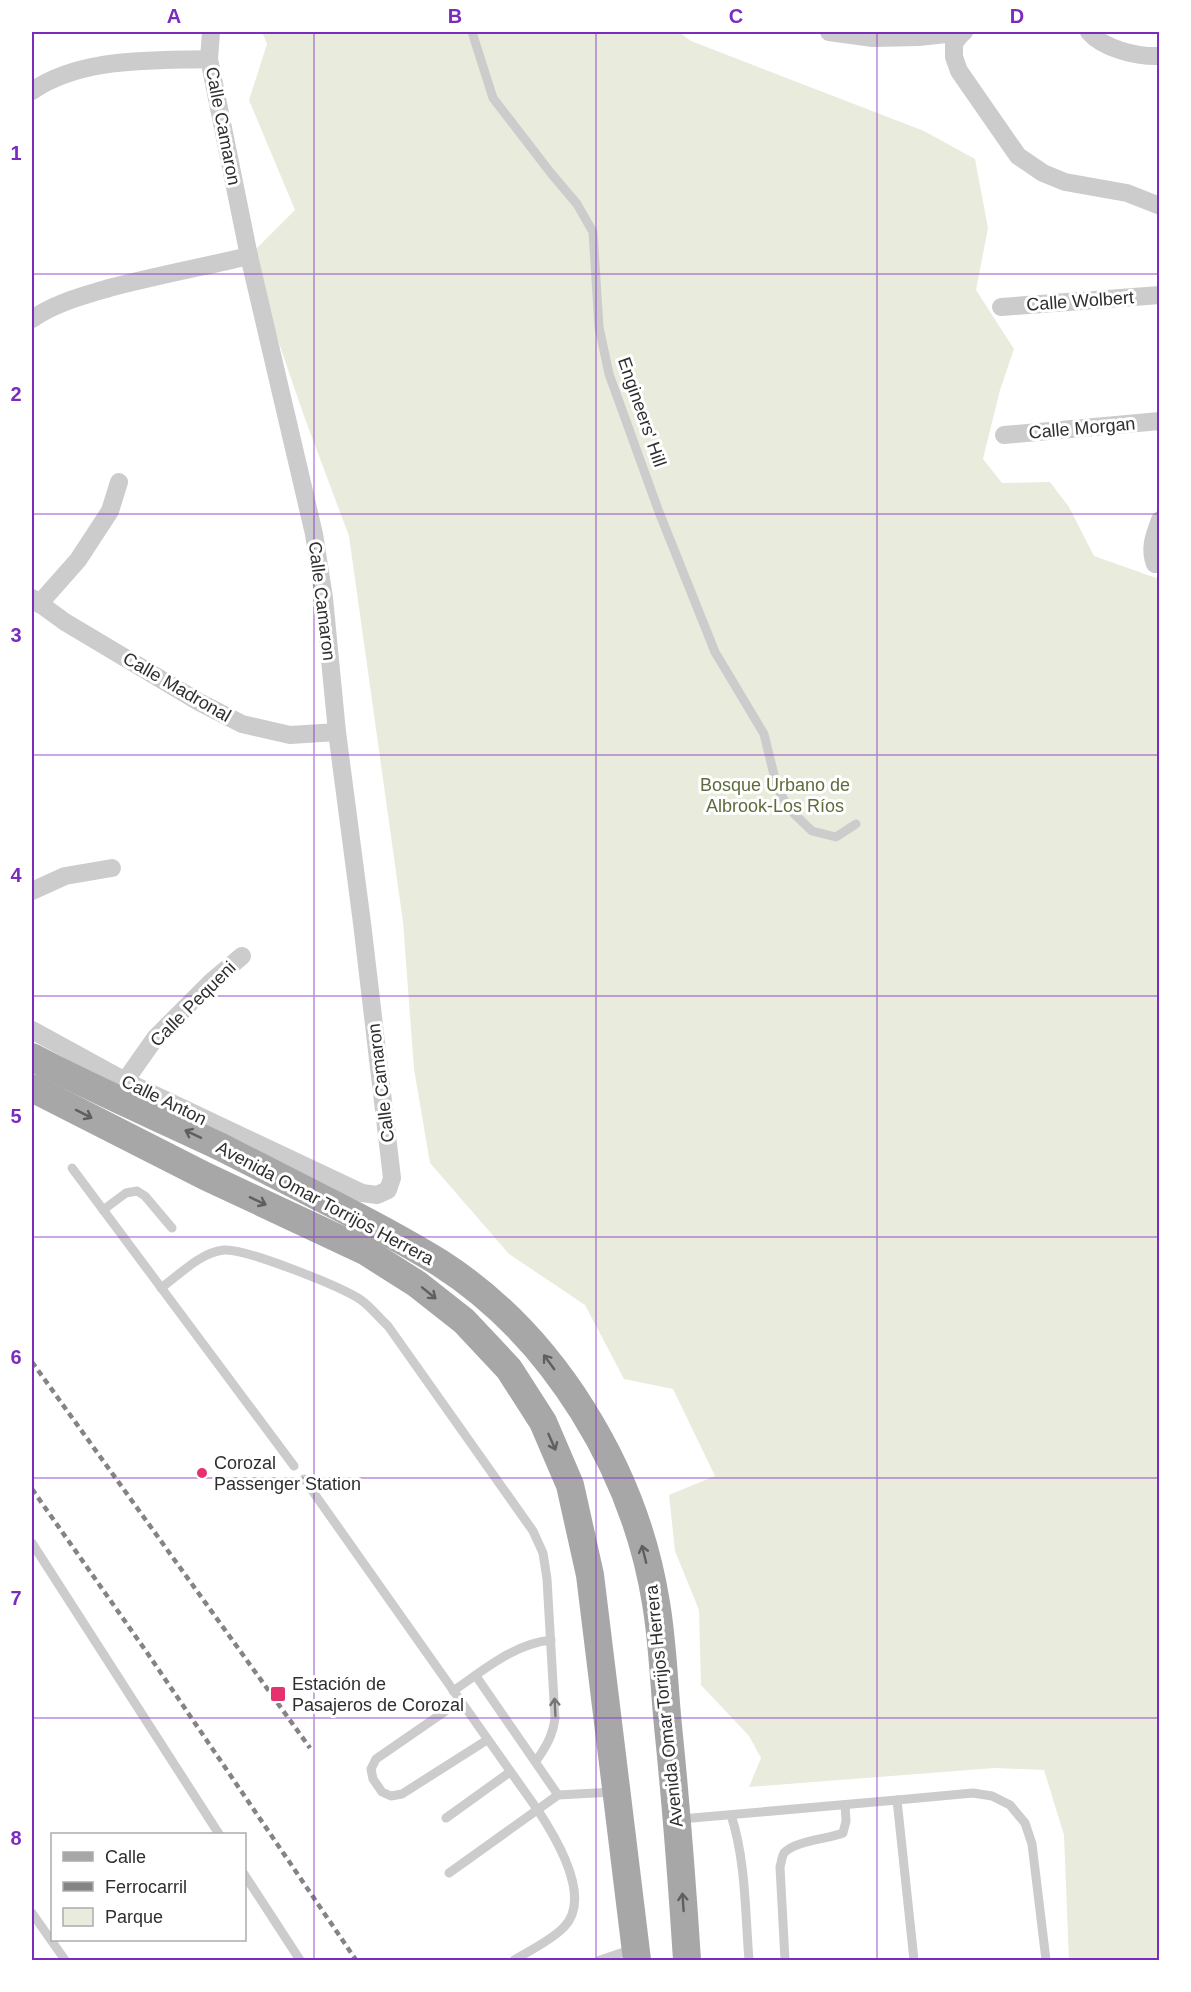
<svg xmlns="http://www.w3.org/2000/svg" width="1191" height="1992" font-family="Arial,sans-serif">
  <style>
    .green { fill: #e9ecdc }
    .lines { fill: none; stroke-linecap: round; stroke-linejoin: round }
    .lane { stroke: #ccc; stroke-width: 9 }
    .street { stroke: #ccc; stroke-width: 18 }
    .primary { stroke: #a7a7a7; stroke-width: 28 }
    .rail { stroke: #848484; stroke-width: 4.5; stroke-dasharray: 6 4.5; stroke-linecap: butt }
    .oneway { stroke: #5f5f5f }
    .oneway2 { stroke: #767676 }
    .grid { fill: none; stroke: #7b2cbf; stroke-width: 1.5; stroke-opacity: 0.55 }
    .poi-dot { fill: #e6316f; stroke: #fff; stroke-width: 2 }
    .labels { text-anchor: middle; stroke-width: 6; stroke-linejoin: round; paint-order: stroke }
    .street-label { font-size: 18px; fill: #2f2f2f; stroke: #fff }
    .park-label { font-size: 18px; fill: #5e6b3c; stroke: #fff }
    .poi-label { font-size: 18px; fill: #2f2f2f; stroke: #fff; text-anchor: start }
    .neatline { fill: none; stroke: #7b2cbf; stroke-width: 2 }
    .grid-label { font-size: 20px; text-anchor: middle; font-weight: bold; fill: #7b2cbf }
  </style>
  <rect width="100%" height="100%" fill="#fff"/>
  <!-- green -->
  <polygon class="green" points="262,32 679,32 691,41 924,131 975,159 988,228 976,290 1014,349 1000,390 983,459 1002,483 1050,482 1069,507 1094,556 1159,579 1159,1960 1069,1960 1064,1835 1044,1770 995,1768 749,1787 761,1758 749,1736 701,1685 699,1610 675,1551 669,1495 715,1476 673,1389 624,1379 585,1305 509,1254 430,1163 414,1069 403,922 349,536 304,416 249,256 295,210 249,100 267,44"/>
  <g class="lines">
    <!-- lane -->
    <g class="lane">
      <polyline points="472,32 493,98 550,172 577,204 593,232 599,327 609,374 659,512 715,652 764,734 777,787 789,809 812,831 836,837 856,824"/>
      <polyline points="72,1168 294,1466"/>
      <polyline points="103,1210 126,1193 137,1191 145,1196 172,1228"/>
      <path d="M161,1288C179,1275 201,1252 224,1250C245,1248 342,1287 361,1300C371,1307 379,1318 388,1326L533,1531L543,1553L547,1579L555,1718C553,1735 546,1747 536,1761"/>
      <path d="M304,1479L537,1809C555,1836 593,1898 564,1927C552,1940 529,1951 514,1960"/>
      <polyline points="32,1543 219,1834"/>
      <polyline points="476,1676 558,1795"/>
      <path d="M453,1691C483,1671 513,1644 551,1640"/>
      <polyline points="460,1701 376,1759 371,1769 373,1779 382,1792 391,1796 402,1794 487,1740"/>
      <polyline points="897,1800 973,1793 992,1796 1010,1805 1025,1823 1032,1844 1046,1960"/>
      <path d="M731,1815C746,1861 745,1912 749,1960"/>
      <polyline points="446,1818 510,1772"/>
      <polyline points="681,1819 897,1800 914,1960"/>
      <polyline points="449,1873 558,1795 614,1792"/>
      <polyline points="244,1874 300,1960"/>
      <polyline points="32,1913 65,1960"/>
      <polyline points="600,1960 633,1949"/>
      <path d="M785,1960L780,1867C781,1864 782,1856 784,1853C794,1841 828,1839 843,1833L846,1821L845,1805"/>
    </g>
    <!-- street -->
    <g class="street">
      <polyline points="829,32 873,38 919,37 964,32"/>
      <polyline points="963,32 954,43 954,57 959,71 1018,156 1043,173 1065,182 1127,193 1160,206"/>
      <path d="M1089,32C1104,49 1137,57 1160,56"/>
      <path d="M32,91C82,57 151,61 209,59"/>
      <polyline points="1001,307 1160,295"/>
      <path d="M32,319C55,303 82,296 109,288C155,276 202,267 249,256"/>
      <polyline points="1004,435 1160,421"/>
      <path d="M1155,564C1149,548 1154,536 1160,520"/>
      <polyline points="32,598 65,622 199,702 242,724 290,735 337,732"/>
      <polyline points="39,604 78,560 110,511 119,482"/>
      <polyline points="32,891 65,876 112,868"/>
      <polyline points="32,1030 125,1081 362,1193 377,1195 388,1190 392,1178 362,923 337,732 324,598 314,534 249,256 209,59 211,32"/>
      <polyline points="125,1081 156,1037 210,983 242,956"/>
    </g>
    <!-- primary -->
    <g class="primary">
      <path d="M32,1057C94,1090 158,1117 221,1147C255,1164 288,1181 321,1198C361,1218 401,1239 440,1263C554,1336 635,1471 656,1603C663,1644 664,1686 668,1726C676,1804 682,1882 687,1960"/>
      <polyline points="32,1088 205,1176 365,1251 417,1284 464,1321 509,1369 543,1422 570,1485 590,1575 637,1960"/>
    </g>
    <!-- rail -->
    <g class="rail">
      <polyline points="32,1362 310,1748"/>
      <polyline points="32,1489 148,1654 356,1960"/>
    </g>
  </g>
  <!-- one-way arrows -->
  <defs><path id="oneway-shaft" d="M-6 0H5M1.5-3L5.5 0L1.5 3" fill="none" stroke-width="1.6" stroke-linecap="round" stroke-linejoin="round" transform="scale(1.5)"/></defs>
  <g class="oneway">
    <use href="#oneway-shaft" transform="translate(84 1114) rotate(27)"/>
    <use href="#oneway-shaft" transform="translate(193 1134) rotate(-155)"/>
    <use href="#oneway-shaft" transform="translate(258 1201) rotate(25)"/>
    <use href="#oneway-shaft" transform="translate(429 1293) rotate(39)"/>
    <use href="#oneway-shaft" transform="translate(549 1362) rotate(-126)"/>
    <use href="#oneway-shaft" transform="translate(552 1442) rotate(66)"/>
    <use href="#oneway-shaft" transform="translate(644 1554) rotate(-104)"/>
    <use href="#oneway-shaft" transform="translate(683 1902) rotate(-94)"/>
  </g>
  <use class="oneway2" href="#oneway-shaft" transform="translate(555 1707) rotate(-93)"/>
  <!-- grid -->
  <path class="grid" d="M314,32V1960M596,32V1960M877,32V1960M32,274H1160M32,514H1160M32,755H1160M32,996H1160M32,1237H1160M32,1478H1160M32,1718H1160"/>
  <!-- markers -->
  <g class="poi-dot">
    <circle cx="202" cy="1473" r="6"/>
    <rect x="270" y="1686" width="16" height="16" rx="3"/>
  </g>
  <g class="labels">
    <!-- street labels -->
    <g class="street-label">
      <text transform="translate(223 126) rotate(79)" y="6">Calle Camaron</text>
      <text transform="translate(1080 301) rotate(-4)" y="6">Calle Wolbert</text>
      <text transform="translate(642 412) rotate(71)" y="6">Engineers' Hill</text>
      <text transform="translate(1082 428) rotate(-5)" y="6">Calle Morgan</text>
      <text transform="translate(322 601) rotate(83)" y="6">Calle Camaron</text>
      <text transform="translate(177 687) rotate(30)" y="6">Calle Madronal</text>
      <text transform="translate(193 1004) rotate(-45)" y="6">Calle Pequeni</text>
      <text transform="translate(381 1083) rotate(-97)" y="6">Calle Camaron</text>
      <text transform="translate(164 1100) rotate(26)" y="6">Calle Anton</text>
      <text transform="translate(325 1203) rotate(28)" y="6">Avenida Omar Torrijos Herrera</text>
      <text transform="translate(664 1706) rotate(-96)" y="6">Avenida Omar Torrijos Herrera</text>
    </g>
    <!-- park labels -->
    <g class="park-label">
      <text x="775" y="791">Bosque Urbano de<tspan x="775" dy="21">Albrook-Los Ríos</tspan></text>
    </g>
    <!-- poi labels -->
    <g class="poi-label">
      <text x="214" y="1469">Corozal<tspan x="214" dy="21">Passenger Station</tspan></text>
      <text x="292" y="1690">Estación de<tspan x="292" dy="21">Pasajeros de Corozal</tspan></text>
    </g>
  </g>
  <!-- border -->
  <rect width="1191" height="1992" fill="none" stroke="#ffffff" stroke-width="66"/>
  <!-- legend -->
  <rect x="51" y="1833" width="195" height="108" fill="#ffffff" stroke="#acacac" stroke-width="1.5"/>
  <rect x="63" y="1852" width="30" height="9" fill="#a7a7a7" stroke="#acacac" stroke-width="1.5"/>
  <text x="105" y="1863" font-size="18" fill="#2f2f2f">Calle</text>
  <rect x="63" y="1882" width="30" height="9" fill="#848484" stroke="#acacac" stroke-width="1.5"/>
  <text x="105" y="1893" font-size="18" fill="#2f2f2f">Ferrocarril</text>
  <rect x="63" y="1908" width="30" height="18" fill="#e9ecdc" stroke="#acacac" stroke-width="1.5"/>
  <text x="105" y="1923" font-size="18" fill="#2f2f2f">Parque</text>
  <rect x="33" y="33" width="1125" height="1926" class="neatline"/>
  <g class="grid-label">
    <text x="174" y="23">A</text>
    <text x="455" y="23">B</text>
    <text x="736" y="23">C</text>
    <text x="1017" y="23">D</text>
    <text x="16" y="160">1</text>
    <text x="16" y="401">2</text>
    <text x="16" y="642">3</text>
    <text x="16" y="882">4</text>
    <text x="16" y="1123">5</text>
    <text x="16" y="1364">6</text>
    <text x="16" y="1605">7</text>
    <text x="16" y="1845">8</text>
  </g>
</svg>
